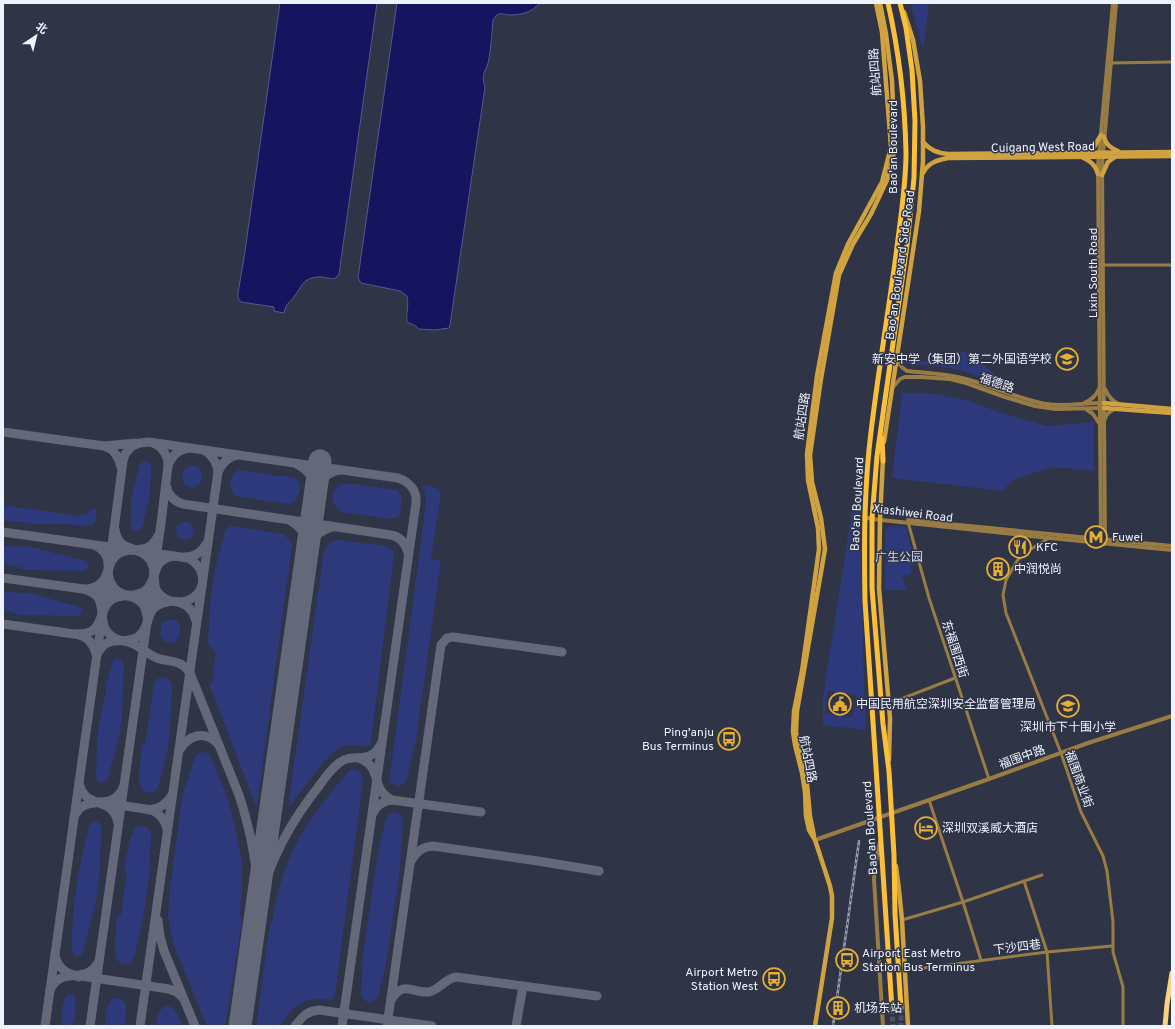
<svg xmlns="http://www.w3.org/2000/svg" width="1175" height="1029" font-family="Overpass,'Noto Sans SC',sans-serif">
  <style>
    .green { fill: #2e397b; fill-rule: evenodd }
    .water { fill: #14155e; stroke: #56588e }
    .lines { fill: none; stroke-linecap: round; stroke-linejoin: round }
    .taxiway { stroke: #64697a; stroke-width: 9 }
    .runway { stroke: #64697a; stroke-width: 23 }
    .primary-tunnel { stroke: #4c5162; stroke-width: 5; stroke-dasharray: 5 2.5; stroke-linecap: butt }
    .minor { stroke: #987c43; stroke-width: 3 }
    .tertiary { stroke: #987c43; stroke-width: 4 }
    .secondary { stroke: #d0a240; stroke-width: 4.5 }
    .primary { stroke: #fbc038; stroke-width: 5 }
    .trunk { stroke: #f8d382; stroke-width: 5 }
    .rail-casing { stroke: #9a9ead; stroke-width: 2.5 }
    .rail { stroke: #2f3446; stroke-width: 1; stroke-dasharray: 3; stroke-linecap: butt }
    .labels { text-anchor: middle; stroke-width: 3; stroke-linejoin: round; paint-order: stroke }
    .street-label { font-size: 12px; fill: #eff3ff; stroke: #2f3446 }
    .poi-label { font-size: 12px; fill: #eff3ff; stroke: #2f3446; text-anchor: start }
    .park-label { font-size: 12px; fill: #cfd5eb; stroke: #2f3446 }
  </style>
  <rect width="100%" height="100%" fill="#2f3446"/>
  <!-- green -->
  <g class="green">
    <polygon points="911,3 929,3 923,50"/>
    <polygon points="962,350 994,373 986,379 967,372 950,368 902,363 903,360 944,363 962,352"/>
    <polygon points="902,393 929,393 967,400 1001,413 1047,426 1094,422 1094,471 1053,467 1015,479 1002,491 892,478"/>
    <polygon points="146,461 150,464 151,467 150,495 142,527 140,530 136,531 132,529 131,527 131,498 140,464 142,462"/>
    <path d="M190,465L198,467C205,474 202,484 193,488L186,486L182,479L184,470Z"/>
    <path d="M239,470L295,478C304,484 300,502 289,504L236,496C227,490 229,474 239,470Z"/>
    <path d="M345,483L397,490L402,497L400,514L396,518L390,519L341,512C329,503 329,487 345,483Z"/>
    <polygon points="426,485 436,488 441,492 431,559 441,560 416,740 407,779 403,785 397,786 390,782 390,775 426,503 425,492 423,486"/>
    <polygon points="3,505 79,516 79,514 85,515 93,508 97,509 95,522 91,525 35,524 3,520"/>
    <path d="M852,511L860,512L864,682L866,730L823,725V696ZM828,691L856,695L853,717L825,713Z"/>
    <circle cx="185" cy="531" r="9"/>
    <polygon points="231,526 283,534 289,539 292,546 257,805 256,806 210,686 211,682 214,680 213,672 216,652 210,647 208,641 210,604 214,573 224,534 226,529"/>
    <polygon points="890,526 906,527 915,564 910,566 912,574 902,577 907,590 885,590 885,530"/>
    <path d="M337,540L386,546L391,549L394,553L371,743L369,746C360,747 352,744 344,746C327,752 302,791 290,806L288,807L323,557C324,548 328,542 337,540Z"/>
    <polygon points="3,546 31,547 86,561 88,564 89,567 85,571 28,570 3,563"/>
    <polygon points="3,592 30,593 79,607 82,609 82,613 78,616 21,615 3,610"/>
    <path d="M169,619L176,620C183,628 181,640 171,643L164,641L160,634L162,623Z"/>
    <polygon points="118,659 122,661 124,664 122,714 120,732 108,778 106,781 101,783 99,782 96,779 97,738 100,718 106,692 106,686 112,663 114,660"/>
    <path d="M163,677L168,679L171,682L172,687L170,729L168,747L159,785L156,790C150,794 142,793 140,786C138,778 141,752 142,744H145L154,684L157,679Z"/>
    <polygon points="201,752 208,753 211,758 227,796 234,822 242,862 242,889 240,914 242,922 225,1026 207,1026 174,946 171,932 168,916 169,895 182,797 195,757 196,755"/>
    <path d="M354,769C360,771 363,774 363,780L335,995L331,999C326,1000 320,998 315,999C298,1000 289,1014 279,1026H256L270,923H272C277,890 286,859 304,830C316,810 332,792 347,773L351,770Z"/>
    <path d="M393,812L398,813L402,817L403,823L400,868L387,959L379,994C375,1005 366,1005 361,995L363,955L376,864L385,821L388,815Z"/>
    <path d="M93,821L98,822L101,826L100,873L95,906L83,951L81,955C77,957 74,956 72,951C71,908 78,866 90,824Z"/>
    <path d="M140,826L147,827L150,830L151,835L149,877L143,919L134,957L131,962C126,965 118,965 116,957C114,950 116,924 117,916H121L127,871H124C125,863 130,835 134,829C136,827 137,827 140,826Z"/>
    <path d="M69,994H73L76,998L75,1015L72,1026H63C60,1018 61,999 69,994Z"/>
    <path d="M115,998L121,999C130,1005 125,1017 124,1026H105C106,1016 105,1002 115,998Z"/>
    <path d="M168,1006C177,1008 179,1018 182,1026H155C157,1018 158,1007 168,1006Z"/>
  </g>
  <!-- water -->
  <g class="water">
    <path d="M280,3H377L339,274L336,278C330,280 324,276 317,277C302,279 302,286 294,297C289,304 286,302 284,313L274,311V307L241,302L238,298V293L244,258Z"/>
    <path d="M397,3H540C532,12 522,15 510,15C506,15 500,12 497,15C495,16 494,19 493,20C492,33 491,46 489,59C487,70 480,74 485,87L450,325L449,328L435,330L419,329L414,325L407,322C406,313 409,307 407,296L400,291L361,283L358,278Z"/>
  </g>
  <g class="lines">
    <!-- taxiway -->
    <g class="taxiway">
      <polyline points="3,432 104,446 136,443"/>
      <path d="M104,446C114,449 119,457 121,467"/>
      <path d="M298,465C310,471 316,482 315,496"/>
      <path d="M168,466C172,455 178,450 189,448"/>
      <path d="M218,472C222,463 227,457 237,455"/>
      <path d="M166,485C168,495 173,501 183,504L391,535C401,537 406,544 408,553"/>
      <path d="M316,493C319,480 327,472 340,470"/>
      <path d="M291,521C303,528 308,539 307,552"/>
      <path d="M115,529C118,554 139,544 150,560C160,575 146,590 168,600"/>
      <path d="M3,532L188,558C212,570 205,602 178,602"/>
      <path d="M94,545C118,556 101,573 114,588C125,601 143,591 147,616"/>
      <path d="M308,549C312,537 321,530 333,527"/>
      <path d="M185,557C195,557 202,552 207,543"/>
      <path d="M3,578L178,602C188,605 194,611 196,621"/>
      <path d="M83,589C114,596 92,624 113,637C119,641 127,641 133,644C142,648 149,655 157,658C171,663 181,659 190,673L239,795C251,832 258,865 258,903"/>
      <path d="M87,589C113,585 103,564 118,554C133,544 147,558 158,536"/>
      <polyline points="3,624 81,635"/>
      <path d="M76,634C105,636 97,611 111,600C122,592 136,599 146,590C159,578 150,560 174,556"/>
      <path d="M77,634C87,637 94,643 96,654"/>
      <path d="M98,653C109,632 125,647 139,636C153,624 143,606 168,602"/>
      <path d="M179,751C188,735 205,729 219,745"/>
      <path d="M359,758C384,768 369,788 392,800"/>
      <path d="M79,782C83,810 113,795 118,823"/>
      <path d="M99,802L152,810C160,814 165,820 167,829"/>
      <path d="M149,810C160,809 167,804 172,795"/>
      <path d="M373,813C377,805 383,801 392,800L481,812"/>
      <path d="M74,817C86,791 111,814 123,788"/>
      <path d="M411,861C417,852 421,847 433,846L538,861L599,871"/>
      <path d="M260,896C275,852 290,823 319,786C325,778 331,769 339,763C353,751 369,767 381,744"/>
      <polyline points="158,920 160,936 164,951 195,1026"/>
      <path d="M55,955C58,970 67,973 79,977"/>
      <polyline points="74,975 169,989 177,992 182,997"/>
      <path d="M50,990C62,964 86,987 99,961"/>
      <path d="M391,1000C403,980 413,993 428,992C439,991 444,979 456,977L597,996"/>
      <path d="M45,1026L109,568L123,461L125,454L132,446L140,443L149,442L398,478C410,482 417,491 416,503L342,1026"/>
      <path d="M90,1026L161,523L168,466C168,456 163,447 153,443"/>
      <path d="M140,1026L218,472C217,462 212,455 204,450"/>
      <path d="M295,1026C302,1017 307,1011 319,1010L432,1026"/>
      <polyline points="387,1026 441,645 447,638 453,637 562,652"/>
      <polyline points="516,1026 523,986"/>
    </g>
    <!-- runway -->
    <polyline class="runway" points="240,1026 320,461"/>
    <!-- primary-tunnel -->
    <g class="primary-tunnel">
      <polyline points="901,1008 901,1026"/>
      <polyline points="892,1009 893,1026"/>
    </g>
    <!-- minor -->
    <g class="minor">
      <polyline points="1110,63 1172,62"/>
      <polyline points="1101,265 1172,265"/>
      <polyline points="908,522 929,598 989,779"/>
      <polyline points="1049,538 1023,554 1017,561 1006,580 1003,595 1006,613 1061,753 1081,812 1103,856 1107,871 1113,922 1113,952 1123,987 1123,1026"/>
      <polyline points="889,701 901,699 955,678"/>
      <polyline points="929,800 963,902 981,960"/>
      <polyline points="1024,881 1047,952 1052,1026"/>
      <polyline points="902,920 963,902 1042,875"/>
      <polyline points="924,968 1047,952 1112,946"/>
    </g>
    <!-- tertiary -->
    <g class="tertiary">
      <path d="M897,357C898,364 901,367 907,371C925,373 944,373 962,378C991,385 1017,399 1046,404C1065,407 1083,403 1101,403"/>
      <polyline points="893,387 900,379 905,377 921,377 950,379 966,383 1005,397 1035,406 1055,409 1103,408"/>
      <path d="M1105,389C1108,396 1112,401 1119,404"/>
      <path d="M1084,403C1092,400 1096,396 1099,389"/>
      <polyline points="1086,409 1093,414 1099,423"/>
      <path d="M1105,419C1106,414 1110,411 1115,409"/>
      <polyline points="864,517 872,519 1050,538 1172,550"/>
      <polyline points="908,520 1172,546"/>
      <polyline points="1101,544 1098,166 1113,3"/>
      <polyline points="1105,544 1102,166 1116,3"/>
      <polyline points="815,840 989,779 1088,743 1172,716"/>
      <polyline points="880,842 875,865 874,879 883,1026"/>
    </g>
    <!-- secondary -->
    <g class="secondary">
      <path d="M1104,137C1106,145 1111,148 1118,151"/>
      <path d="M923,142C930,150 937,153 948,154L1172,152"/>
      <polyline points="1086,152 1094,147 1101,135"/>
      <path d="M1082,157C1090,161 1096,165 1098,174"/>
      <path d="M923,173C928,163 937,160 948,158L1172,156"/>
      <polyline points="1102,175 1108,162 1115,157"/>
      <polyline points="1104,403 1172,409"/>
      <polyline points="1104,408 1172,413"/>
      <polyline points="884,442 919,211 923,161 923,127 920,81 913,40 904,12"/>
      <polyline points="883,458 880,520 879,588 890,718 889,760"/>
      <polyline points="814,836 810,816 806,773 798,745 796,732 797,711 825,549 821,518 812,482 810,455 821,379 839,275 853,244 871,214 887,180 895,149 892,81 886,34 880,3"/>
      <polyline points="896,866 899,890 902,920 908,1026"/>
      <polyline points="815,1026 832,918 832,896 830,886 818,849 815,840 809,830 806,816 805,792 802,773 795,745 793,732 794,711 802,671 819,549 818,528 808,480 807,454 817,376 836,273 848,244 882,182 891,147 882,32 876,3"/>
    </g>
    <!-- primary -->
    <g class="primary">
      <path d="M888,3C899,52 905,102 906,153C906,187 900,221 896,255C888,314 878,373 871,432C864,488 864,544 865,601L892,1009"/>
      <polyline points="900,3 906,28 912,70 915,121 914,178 907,245 877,456 872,519 872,588 883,724 889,771 894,855 895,914 901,1008"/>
      <polyline points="882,438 883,461"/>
    </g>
    <!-- trunk -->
    <polyline class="trunk" points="1165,1026 1167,1004 1172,973"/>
    <!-- rail casing -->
    <g class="rail-casing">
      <polyline id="rail" points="833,1026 859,841"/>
    </g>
    <!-- rail -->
    <use href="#rail" class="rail"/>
  </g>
  <!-- icons -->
  <defs>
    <g id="school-ring" transform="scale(1.15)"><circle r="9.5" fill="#2f3446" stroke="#e4ae35" stroke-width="1.5"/><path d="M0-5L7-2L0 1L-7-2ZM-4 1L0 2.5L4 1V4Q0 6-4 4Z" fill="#e4ae35"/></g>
    <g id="metro-ring" transform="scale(1.15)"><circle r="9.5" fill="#2f3446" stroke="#e4ae35" stroke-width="1.5"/><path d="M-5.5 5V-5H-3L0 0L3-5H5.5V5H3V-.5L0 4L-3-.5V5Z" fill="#e4ae35"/></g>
    <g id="restaurant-ring" transform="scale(1.15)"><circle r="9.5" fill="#2f3446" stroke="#e4ae35" stroke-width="1.5"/><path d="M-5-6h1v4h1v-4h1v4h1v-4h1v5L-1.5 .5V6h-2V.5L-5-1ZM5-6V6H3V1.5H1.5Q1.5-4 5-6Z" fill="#e4ae35"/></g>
    <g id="building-ring" transform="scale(1.15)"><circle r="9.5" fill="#2f3446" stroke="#e4ae35" stroke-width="1.5"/><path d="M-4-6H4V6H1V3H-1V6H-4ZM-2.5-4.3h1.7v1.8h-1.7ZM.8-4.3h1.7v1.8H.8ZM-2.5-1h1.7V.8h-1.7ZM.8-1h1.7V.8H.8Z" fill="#e4ae35"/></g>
    <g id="civic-ring" transform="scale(1.15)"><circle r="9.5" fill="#2f3446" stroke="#e4ae35" stroke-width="1.5"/><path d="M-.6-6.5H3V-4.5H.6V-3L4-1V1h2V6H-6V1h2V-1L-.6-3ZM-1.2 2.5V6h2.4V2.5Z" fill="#e4ae35"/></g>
    <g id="bus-ring" transform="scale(1.15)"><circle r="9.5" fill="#2f3446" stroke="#e4ae35" stroke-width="1.5"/><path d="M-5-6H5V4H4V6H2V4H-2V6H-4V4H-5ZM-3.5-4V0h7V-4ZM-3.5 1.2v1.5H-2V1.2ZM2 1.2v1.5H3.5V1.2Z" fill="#e4ae35"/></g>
    <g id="hotel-ring" transform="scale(1.15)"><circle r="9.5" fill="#2f3446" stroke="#e4ae35" stroke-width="1.5"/><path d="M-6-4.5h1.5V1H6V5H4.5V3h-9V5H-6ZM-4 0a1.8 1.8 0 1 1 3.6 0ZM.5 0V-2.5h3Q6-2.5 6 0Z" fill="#e4ae35"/></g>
  </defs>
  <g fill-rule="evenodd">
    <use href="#school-ring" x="1067" y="359"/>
    <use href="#metro-ring" x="1096" y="537"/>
    <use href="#restaurant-ring" x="1020" y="547"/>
    <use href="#building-ring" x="998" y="569"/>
    <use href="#civic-ring" x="840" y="704"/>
    <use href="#school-ring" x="1068" y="706"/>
    <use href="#bus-ring" x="729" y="739"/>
    <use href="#hotel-ring" x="926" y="828"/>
    <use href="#bus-ring" x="847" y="960"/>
    <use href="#bus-ring" x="774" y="979"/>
    <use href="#building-ring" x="838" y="1008"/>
  </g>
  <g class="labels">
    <!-- street labels -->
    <g class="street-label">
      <text transform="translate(875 72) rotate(-94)" y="4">航站四路</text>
      <text transform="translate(893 147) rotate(-90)" y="4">Bao'an Boulevard</text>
      <text transform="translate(1043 147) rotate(-1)" y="4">Cuigang West Road</text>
      <text transform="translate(900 265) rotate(-82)" y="4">Bao'an Boulevard Side Road</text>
      <text transform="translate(1093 273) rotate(-90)" y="4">Lixin South Road</text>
      <text transform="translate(997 383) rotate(19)" y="4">福德路</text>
      <text transform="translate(802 416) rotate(-82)" y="4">航站四路</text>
      <text transform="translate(857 504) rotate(-87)" y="4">Bao'an Boulevard</text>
      <text transform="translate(913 513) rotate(7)" y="4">Xiashiwei Road</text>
      <text transform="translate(955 649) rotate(72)" y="4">东福围西街</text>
      <text transform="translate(1022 757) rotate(-20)" y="4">福围中路</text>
      <text transform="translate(808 759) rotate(79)" y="4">航站四路</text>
      <text transform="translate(1079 779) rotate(70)" y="4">福围商业街</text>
      <text transform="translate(870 828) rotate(-94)" y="4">Bao'an Boulevard</text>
      <text transform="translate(1017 947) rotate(-7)" y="4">下沙四巷</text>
    </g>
    <!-- poi labels -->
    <g class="poi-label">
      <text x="1052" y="363" text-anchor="end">新安中学（集团）第二外国语学校</text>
      <text x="1112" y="541">Fuwei</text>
      <text x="1036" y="551">KFC</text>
      <text x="1014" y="573">中润悦尚</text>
      <text x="856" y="708">中国民用航空深圳安全监督管理局</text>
      <text x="1068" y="731" text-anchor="middle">深圳市下十围小学</text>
      <text x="714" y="736" text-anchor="end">Ping'anju<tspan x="714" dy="14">Bus Terminus</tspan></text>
      <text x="942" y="832">深圳双溪威大酒店</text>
      <text x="862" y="957">Airport East Metro<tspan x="862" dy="14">Station Bus Terminus</tspan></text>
      <text x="758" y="976" text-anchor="end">Airport Metro<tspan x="758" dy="14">Station West</tspan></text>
      <text x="854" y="1012">机场东站</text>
    </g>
    <!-- park labels -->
    <g class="park-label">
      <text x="899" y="561">广生公园</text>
    </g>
  </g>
  <!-- border -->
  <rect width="1175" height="1029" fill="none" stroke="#eff3ff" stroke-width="8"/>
  <!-- north arrow -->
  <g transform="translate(36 36) rotate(35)" stroke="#2f3446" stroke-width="3" paint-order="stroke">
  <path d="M0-3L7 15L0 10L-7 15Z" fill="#eff3ff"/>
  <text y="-6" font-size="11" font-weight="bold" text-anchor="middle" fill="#eff3ff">北</text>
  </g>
</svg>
